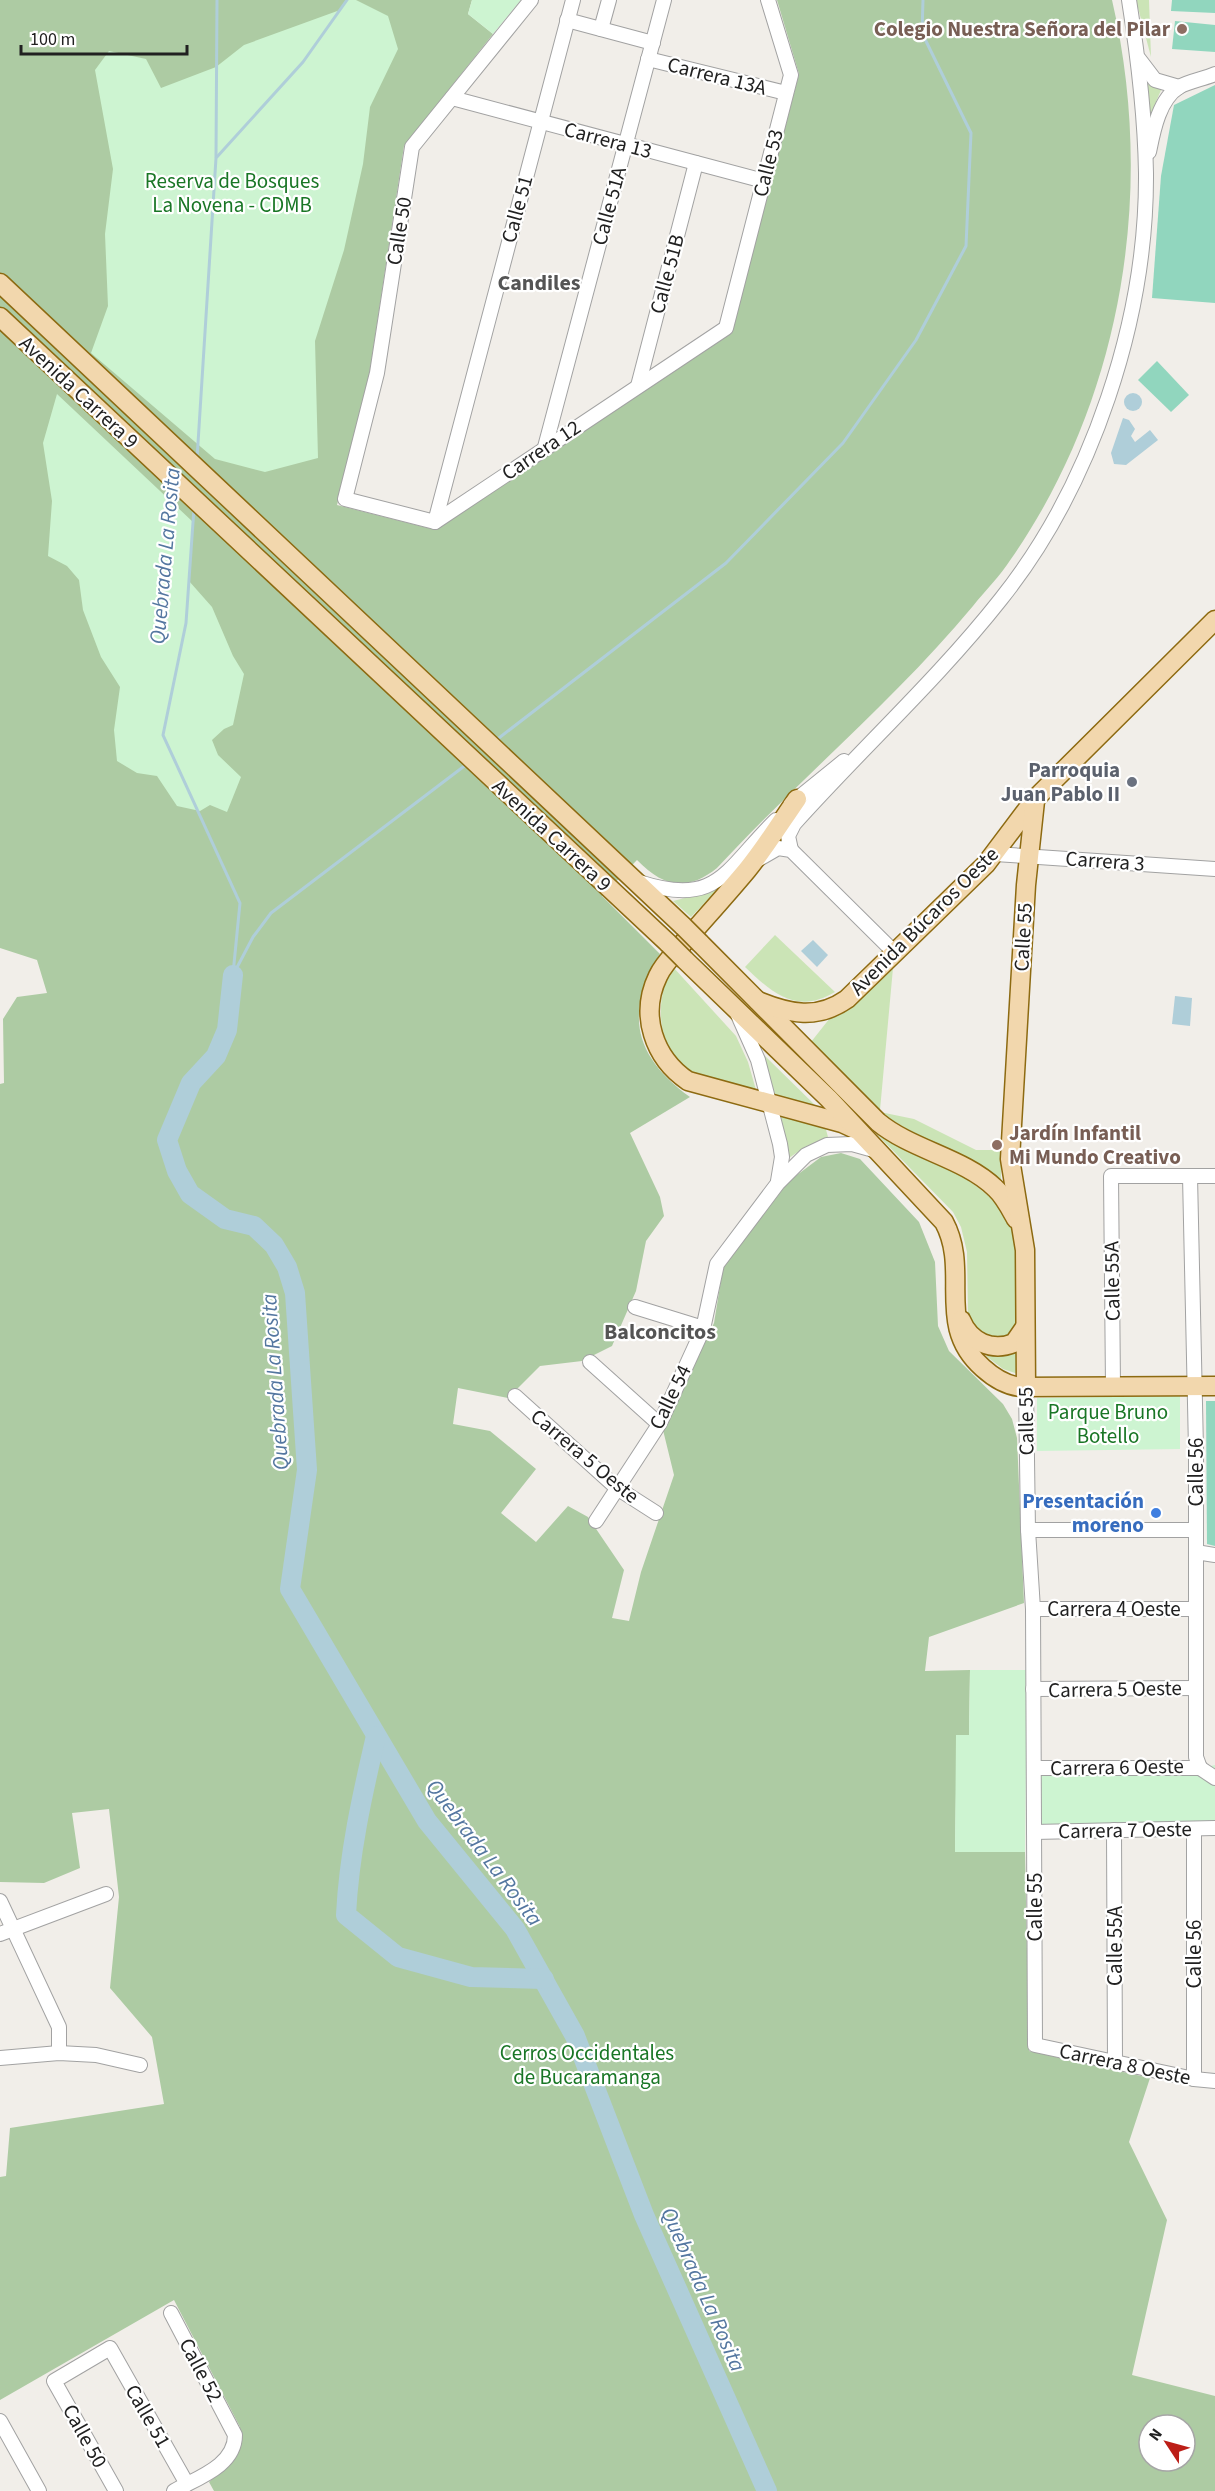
<svg xmlns="http://www.w3.org/2000/svg" width="1215" height="2491" font-family="'Source Sans 3',sans-serif">
  <style>
    .grass { fill: #cbe4b6 }
    .forest { fill: #adcba3; fill-rule: evenodd }
    .park { fill: #cdf4d1 }
    .pitch { fill: #91d6be }
    .water { fill: #afced9 }
    .lines { fill: none; stroke-linecap: round; stroke-linejoin: round }
    .stream { stroke: #afced9; stroke-width: 3 }
    .river { stroke: #afced9; stroke-width: 20 }
    .minor-casing { stroke: #a2a2a2; stroke-width: 16 }
    .major-casing { stroke: #8d6a11; stroke-width: 21 }
    .minor { stroke: #fff; stroke-width: 14 }
    .major { stroke: #f2d7ad; stroke-width: 18 }
    .major-bridge-casing { stroke: #8d6a11; stroke-width: 21; stroke-linecap: butt }
    .major-bridge { stroke: #f2d7ad; stroke-width: 18 }
    .education-dot { fill: #8d6e63; stroke: #fff; stroke-width: 2 }
    .worship-dot { fill: #6b7280; stroke: #fff; stroke-width: 2 }
    .shop-dot { fill: #3f7fe0; stroke: #fff; stroke-width: 2 }
    .labels { text-anchor: middle; stroke-width: 4.5; stroke-linejoin: round; paint-order: stroke }
    .education-label { font-size: 21px; font-weight: bold; fill: #785e54; stroke: #fff; text-anchor: end }
    .street-label { font-size: 21px; fill: #212121; stroke: #fff }
    .park-label { font-size: 21px; fill: #197625; stroke: #fff }
    .worship-label { font-size: 21px; font-weight: bold; fill: #5b616d; stroke: #fff; text-anchor: end }
    .shop-label { font-size: 21px; font-weight: bold; fill: #366cbe; stroke: #fff; text-anchor: end }
    .neighbourhood-label { font-size: 22px; font-weight: bold; fill: #545454; stroke: #fff }
    .water-label { font-size: 22px; font-style: italic; fill: #5477a0; stroke: #fff }
  </style>
  <rect width="100%" height="100%" fill="#f1eee9"/>
  <!-- grass -->
  <g class="grass">
    <polygon points="1136,0 1149,0 1151,57"/>
    <polygon points="1144,72 1161,90 1148,121"/>
    <polygon points="750,855 691,917 673,901 709,892"/>
    <path d="M775,935L835,992C797,1015 772,993 745,967Z"/>
    <path d="M673,967L736,1036L748,1062L756,1090C736,1086 715,1084 697,1075C657,1056 652,1001 673,967Z"/>
    <polygon points="893,968 880,1110 811,1042 830,1018 860,998"/>
    <polygon points="764,1055 821,1111 773,1099"/>
    <path d="M880,1112L914,1119L976,1150H1001V1182C963,1155 919,1139 880,1112Z"/>
    <polygon points="778,1115 825,1126 828,1137 805,1147 786,1160"/>
    <path d="M863,1120C907,1154 1007,1181 1016,1241C1021,1267 1017,1297 1017,1324C1008,1341 996,1339 980,1335L968,1315L967,1252L961,1227L953,1212Z"/>
    <polygon points="1018,1350 1018,1374 1003,1369 986,1356 1004,1356"/>
  </g>
  <!-- forest -->
  <path class="forest" d="M0,0H472L468,14L493,34L404,146L369,376L337,505L436,530L732,333L799,74L777,0H1112C1156,189 1123,398 1011,559C1000,576 985,591 973,606C894,701 800,778 717,868C687,892 663,887 637,860L602,896L660,954C624,1014 634,1056 690,1097L630,1133L660,1197L664,1216L646,1241L636,1291L612,1346L582,1361L540,1366L508,1398L458,1388L453,1424L490,1431L536,1469L501,1513L536,1542L568,1506L588,1517L624,1570L612,1618L629,1621L641,1572L674,1475L663,1430L714,1323L723,1268L789,1181L821,1157L841,1153L860,1159L919,1222L935,1262L938,1326L949,1351L1003,1404L1012,1419L1017,1438L1024,1603L929,1637L925,1671L970,1670L969,1735H957L955,1851L1025,1852L1029,2051L1150,2078L1129,2142L1167,2220L1132,2375L1215,2396V2491H214L209,2482C230,2463 241,2457 240,2427L174,2300L0,2400V2177L6,2176L10,2128L164,2104L152,2037L110,1988L119,1897L109,1809L72,1813L80,1868L44,1883L0,1882V1084L4,1083L3,1019L17,997L47,993L37,960L0,948ZM1149,2425H1185V2461H1149Z"/>
  <!-- park -->
  <g class="park">
    <polygon points="347,0 356,0 388,16 398,49 370,107 363,164 344,250 315,341 318,458 265,472 215,459 91,353 108,306 105,234 113,169 95,70 109,51 146,59 161,88 216,67 244,45 340,10"/>
    <polygon points="472,0 521,0 493,34 468,14"/>
    <polygon points="57,394 193,522 189,581 212,607 233,656 244,674 233,725 224,729 212,740 218,755 241,777 227,812 210,805 200,811 177,806 157,776 137,773 117,761 114,730 120,687 101,657 83,610 79,580 67,566 48,556 52,501 43,443"/>
    <polygon points="1180,1396 1180,1449 1037,1451 1037,1398"/>
    <polygon points="970,1670 1027,1670 1025,1852 955,1852 956,1735 969,1735"/>
    <polygon points="1215,1765 1215,1824 1039,1827 1039,1773 1189,1771"/>
  </g>
  <!-- pitch -->
  <g class="pitch">
    <polygon points="1172,0 1215,0 1215,13 1171,11"/>
    <polygon points="1175,21 1215,25 1215,52 1172,49"/>
    <polygon points="1215,85 1215,303 1152,298 1161,176 1174,105"/>
    <polygon points="1157,361 1189,395 1171,412 1138,380"/>
    <polygon points="1206,1401 1215,1401 1215,1546 1207,1544"/>
  </g>
  <!-- water -->
  <g class="water">
    <circle cx="1133" cy="402" r="9"/>
    <polygon points="1123,418 1129,420 1135,429 1131,436 1135,442 1150,430 1158,440 1126,465 1114,464 1111,453"/>
    <polygon points="813,940 828,955 817,967 801,951"/>
    <polygon points="1175,996 1192,998 1190,1026 1172,1024"/>
  </g>
  <g class="lines">
    <!-- stream -->
    <g class="stream">
      <polyline points="216,157 217,0"/>
      <polyline points="197,459 216,158 303,62 347,0"/>
      <polyline points="194,508 186,623 163,735 240,903 233,974"/>
      <polyline points="495,741 726,563 843,443 916,340 966,246 971,133 922,33 923,0"/>
      <polyline points="233,975 253,937 271,913 467,764"/>
    </g>
    <!-- river -->
    <g class="river">
      <polyline points="233,975 227,1030 216,1056 191,1083 167,1140 177,1171 190,1194 225,1219 254,1226 274,1245 287,1267 295,1293 307,1470 290,1589 427,1821 515,1929 575,2036 644,2215 767,2491"/>
      <path d="M376,1736C362,1796 349,1854 346,1915L398,1957L471,1977L544,1979"/>
    </g>
    <!-- minor casing -->
    <g class="minor-casing">
      <g id="minor">
        <polyline points="531,0 412,147 377,373 345,499 435,522 726,328 791,75 768,0"/>
        <polyline points="567,20 653,43"/>
        <polyline points="601,29 609,0"/>
        <polyline points="648,59 786,93"/>
        <polyline points="1139,59 1155,80 1179,87"/>
        <polyline points="452,98 764,181"/>
        <path d="M1149,152C1153,132 1159,99 1179,87C1189,81 1204,79 1215,74"/>
        <polyline points="638,386 696,163"/>
        <polyline points="545,447 664,0"/>
        <polyline points="435,522 573,0"/>
        <polyline points="791,804 844,761"/>
        <path d="M791,850L788,836L794,824C862,748 938,679 1001,599C1092,485 1147,319 1146,173C1145,115 1138,57 1129,0"/>
        <polyline points="995,854 1215,869"/>
        <polyline points="759,859 778,848 791,850 895,953"/>
        <path d="M639,882C718,908 725,870 776,820"/>
        <polyline points="738,1015 758,1060 780,1144 782,1157 778,1181"/>
        <polyline points="1190,1176 1196,1449 1196,1757 1200,1768"/>
        <polyline points="635,1307 703,1328"/>
        <polyline points="590,1362 659,1424"/>
        <polyline points="1113,1386 1111,1176 1215,1176"/>
        <polyline points="1026,1387 1028,1530 1033,1609 1035,2045 1194,2079 1215,2081"/>
        <polyline points="515,1396 617,1488 656,1513"/>
        <polyline points="596,1521 660,1423 703,1329 717,1264 778,1183 806,1155 827,1145 852,1144 877,1151"/>
        <polyline points="1028,1530 1196,1530"/>
        <polyline points="1196,1552 1215,1555"/>
        <polyline points="1033,1609 1196,1609"/>
        <polyline points="1033,1689 1196,1688"/>
        <polyline points="1034,1768 1200,1768"/>
        <polyline points="1200,1768 1215,1778"/>
        <polyline points="1114,1830 1115,2062"/>
        <polyline points="1034,1832 1215,1828"/>
        <polyline points="0,1901 59,2027 59,2053"/>
        <polyline points="0,1934 106,1894"/>
        <polyline points="0,2058 59,2053 96,2055 140,2065"/>
        <polyline points="1194,2079 1194,1829"/>
        <path d="M171,2313L235,2435C235,2466 197,2478 174,2491"/>
        <polyline points="0,2421 39,2491"/>
        <polyline points="116,2491 54,2381 110,2348 187,2484"/>
      </g>
    </g>
    <!-- major casing -->
    <g class="major-casing">
      <g id="major">
        <polyline points="0,283 683,926"/>
        <polyline points="0,317 668,943"/>
        <path d="M797,799C781,822 765,848 747,870C727,894 706,917 686,940C676,952 664,963 658,976C639,1015 654,1058 688,1081L842,1123L855,1129"/>
        <path d="M700,943L878,1122C912,1150 964,1158 995,1188C1004,1196 1010,1208 1016,1219"/>
        <path d="M685,960L829,1099L944,1222C971,1272 934,1325 983,1368C994,1378 1005,1385 1020,1387L1215,1386"/>
        <path d="M758,1001C790,1014 817,1020 847,999L986,864L1035,799L1215,620"/>
        <path d="M961,1320C970,1342 992,1352 1014,1343L1025,1327"/>
        <polyline points="1026,1387 1025,1250 1010,1159 1026,885 1035,801"/>
      </g>
    </g>
    <!-- minor -->
    <use href="#minor" class="minor"/>
    <!-- major -->
    <use href="#major" class="major"/>
    <!-- major-bridge casing -->
    <g class="major-bridge-casing">
      <g id="major-bridge">
        <polyline points="683,926 700,943"/>
        <polyline points="668,943 685,960"/>
      </g>
    </g>
    <!-- major-bridge -->
    <use href="#major-bridge" class="major-bridge"/>
  </g>
  <!-- markers -->
  <g class="education-dot">
    <circle cx="1182" cy="29" r="6"/>
    <circle cx="997" cy="1145" r="6"/>
  </g>
  <circle class="worship-dot" cx="1132" cy="782" r="6"/>
  <circle class="shop-dot" cx="1156" cy="1513" r="6"/>
  <g class="labels">
    <!-- education labels -->
    <g class="education-label">
      <text x="1170" y="36">Colegio Nuestra Señora del Pilar</text>
      <text x="1009" y="1140" text-anchor="start">Jardín Infantil<tspan x="1009" dy="24">Mi Mundo Creativo</tspan></text>
    </g>
    <!-- street labels -->
    <g class="street-label">
      <text transform="translate(717 76) rotate(14)" y="7">Carrera 13A</text>
      <text transform="translate(608 140) rotate(15)" y="7">Carrera 13</text>
      <text transform="translate(768 163) rotate(-76)" y="7">Calle 53</text>
      <text transform="translate(609 206) rotate(-75)" y="7">Calle 51A</text>
      <text transform="translate(517 209) rotate(-75)" y="7">Calle 51</text>
      <text transform="translate(399 231) rotate(-81)" y="7">Calle 50</text>
      <text transform="translate(667 274) rotate(-75)" y="7">Calle 51B</text>
      <text transform="translate(79 392) rotate(43)" y="7">Avenida Carrera 9</text>
      <text transform="translate(541 450) rotate(-34)" y="7">Carrera 12</text>
      <text transform="translate(552 835) rotate(43)" y="7">Avenida Carrera 9</text>
      <text transform="translate(1105 861) rotate(4)" y="7">Carrera 3</text>
      <text transform="translate(924 921) rotate(-45)" y="7">Avenida Búcaros Oeste</text>
      <text transform="translate(1023 937) rotate(-87)" y="7">Calle 55</text>
      <text transform="translate(1112 1281) rotate(-91)" y="7">Calle 55A</text>
      <text transform="translate(670 1397) rotate(-64)" y="7">Calle 54</text>
      <text transform="translate(1026 1421) rotate(-91)" y="7">Calle 55</text>
      <text transform="translate(585 1456) rotate(40)" y="7">Carrera 5 Oeste</text>
      <text transform="translate(1196 1472) rotate(-90)" y="7">Calle 56</text>
      <text x="1114" y="1616">Carrera 4 Oeste</text>
      <text transform="translate(1115 1689) rotate(-1)" y="7">Carrera 5 Oeste</text>
      <text transform="translate(1117 1767) rotate(-1)" y="7">Carrera 6 Oeste</text>
      <text transform="translate(1125 1830) rotate(-1)" y="7">Carrera 7 Oeste</text>
      <text transform="translate(1035 1907) rotate(-90)" y="7">Calle 55</text>
      <text transform="translate(1115 1946) rotate(-90)" y="7">Calle 55A</text>
      <text transform="translate(1194 1954) rotate(-90)" y="7">Calle 56</text>
      <text transform="translate(1125 2064) rotate(12)" y="7">Carrera 8 Oeste</text>
      <text transform="translate(201 2370) rotate(62)" y="7">Calle 52</text>
      <text transform="translate(148 2416) rotate(60)" y="7">Calle 51</text>
      <text transform="translate(85 2436) rotate(61)" y="7">Calle 50</text>
    </g>
    <!-- park labels -->
    <g class="park-label">
      <text x="232" y="188">Reserva de Bosques<tspan x="232" dy="24">La Novena - CDMB</tspan></text>
      <text x="1108" y="1419">Parque Bruno<tspan x="1108" dy="24">Botello</tspan></text>
      <text x="587" y="2060">Cerros Occidentales<tspan x="587" dy="24">de Bucaramanga</tspan></text>
    </g>
    <!-- worship labels -->
    <g class="worship-label">
      <text x="1120" y="777">Parroquia<tspan x="1120" dy="24">Juan Pablo II</tspan></text>
    </g>
    <!-- shop labels -->
    <g class="shop-label">
      <text x="1144" y="1508">Presentación<tspan x="1144" dy="24">moreno</tspan></text>
    </g>
    <!-- neighbourhood labels -->
    <g class="neighbourhood-label">
      <text x="539" y="290">Candiles</text>
      <text x="660" y="1339">Balconcitos</text>
    </g>
    <!-- water labels -->
    <g class="water-label">
      <text transform="translate(164 556) rotate(-85)" y="8">Quebrada La Rosita</text>
      <text transform="translate(274 1382) rotate(-94)" y="8">Quebrada La Rosita</text>
      <text transform="translate(485 1852) rotate(53)" y="8">Quebrada La Rosita</text>
      <text transform="translate(704 2289) rotate(66)" y="8">Quebrada La Rosita</text>
    </g>
  </g>
  <!-- north arrow -->
  <g transform="translate(1167 2443) rotate(306)"><circle r="28" fill="#ffffff" stroke="#a6a6a6" stroke-width="1.5"/>
  <path d="M0-4.5L10 22L0 15L-10 22Z" fill="#bc1e17"/>
  <text y="-9" font-size="16" font-weight="bold" text-anchor="middle" fill="#212121">N</text>
  </g>
  <!-- scale -->
  <path d="M21 45v9h166v-9" fill="none" stroke="#212121" stroke-width="3"/>
  <text x="30" y="45" font-size="18" fill="#212121" stroke="#ffffff" stroke-width="4.5" paint-order="stroke">100 m</text>
</svg>
